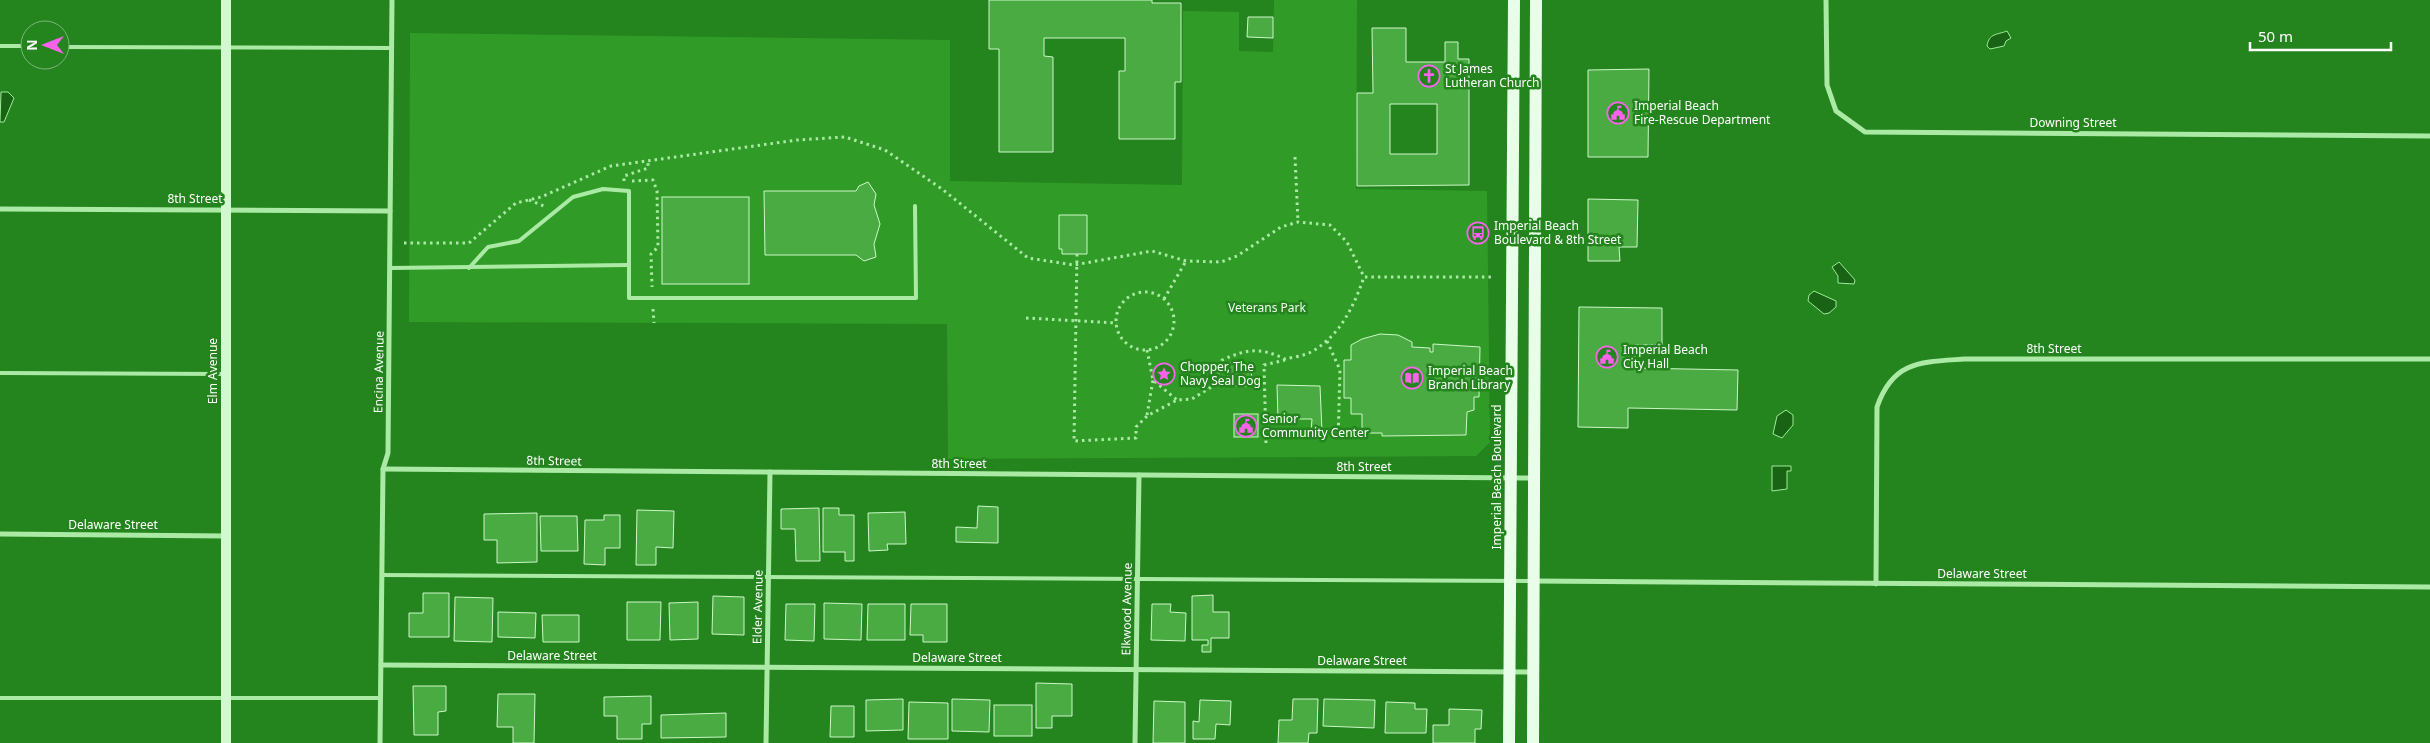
<svg xmlns="http://www.w3.org/2000/svg" width="2430" height="743" font-family="'Noto Sans',sans-serif">
  <style>
    .green { fill: #309c27 }
    .water { fill: #186314; stroke: #9fec98 }
    .building { fill: #49ab42; stroke: #cdf7c9; fill-rule: evenodd }
    .lines { fill: none; stroke-linecap: round; stroke-linejoin: round }
    .path { stroke: #aaeaa5; stroke-width: 3; stroke-dasharray: 2.5 4; stroke-linecap: butt }
    .lane { stroke: #aaeaa5; stroke-width: 4 }
    .street { stroke: #aaeaa5; stroke-width: 5 }
    .secondary { stroke: #d2f8d0; stroke-width: 10 }
    .primary { stroke: #e9fee8; stroke-width: 12 }
    .labels { text-anchor: middle; stroke-width: 5; stroke-linejoin: round; paint-order: stroke }
    .poi-label { font-size: 12px; fill: #fff; stroke: #24841e; text-anchor: start }
    .street-label { font-size: 12px; fill: #fff; stroke: #24841e }
    .park-label { font-size: 12px; fill: #f0fdef; stroke: #24841e }
  </style>
  <rect width="100%" height="100%" fill="#24841e"/>
  <!-- green -->
  <polygon class="green" points="1274,0 1357,0 1356,189 1487,191 1490,442 1476,456 948,459 947,324 409,322 410,33 950,40 950,181 1182,185 1183,11 1239,12 1239,51 1273,52"/>
  <!-- water -->
  <g class="water">
    <path d="M2007,31L2011,38L2006,41L2004,46L1990,49L1987,46C1989,33 1997,35 2007,31Z"/>
    <polygon points="1,92 8,92 14,98 4,122 0,122"/>
    <polygon points="1839,262 1855,280 1854,284 1838,283 1838,276 1832,267"/>
    <polygon points="1814,291 1836,301 1836,307 1829,313 1824,314 1808,301 1809,295"/>
    <polygon points="1786,410 1793,415 1793,425 1782,438 1773,434 1777,416"/>
    <polygon points="1772,466 1791,466 1791,471 1787,471 1787,489 1772,491"/>
  </g>
  <!-- building -->
  <g class="building">
    <polygon points="989,0 1152,0 1152,3 1181,3 1181,82 1175,82 1175,139 1119,139 1119,71 1125,71 1125,38 1044,38 1044,56 1053,57 1053,152 999,152 999,49 989,49"/>
    <polygon points="1248,17 1273,17 1273,38 1247,37"/>
    <path d="M1372,28H1406V62H1445V42H1458V59H1469V185L1357,186V93H1373ZM1390,104H1437V154H1390Z"/>
    <polygon points="1649,69 1648,157 1588,157 1588,70"/>
    <polygon points="868,182 876,194 874,205 880,224 874,244 876,257 864,261 856,255 765,255 764,191 856,191 859,186"/>
    <rect x="662" y="197" width="87" height="87"/>
    <polygon points="1588,199 1638,200 1637,247 1619,247 1620,261 1588,261"/>
    <polygon points="1059,215 1087,215 1087,254 1062,254 1062,249 1059,249"/>
    <polygon points="1579,307 1662,308 1662,345 1635,345 1635,368 1738,370 1737,410 1628,408 1628,428 1578,427"/>
    <polygon points="1380,334 1398,335 1412,342 1412,347 1430,348 1430,352 1433,352 1433,344 1480,347 1479,397 1474,397 1474,410 1467,412 1466,435 1382,436 1382,433 1362,433 1362,414 1351,414 1351,398 1344,398 1344,360 1351,360 1351,345 1362,339"/>
    <polygon points="1227,363 1252,363 1251,386 1228,386"/>
    <polygon points="1277,385 1320,386 1322,432 1311,431 1312,419 1278,419"/>
    <rect x="1234" y="414" width="24" height="23"/>
    <polygon points="978,506 998,507 998,543 956,542 956,527 977,528"/>
    <polygon points="819,508 820,561 796,561 795,529 781,529 781,509"/>
    <polygon points="823,508 839,508 839,515 854,515 854,561 845,561 845,552 823,552"/>
    <polygon points="637,510 674,511 673,548 656,547 656,565 636,565"/>
    <polygon points="905,512 906,544 887,544 888,550 869,551 868,513"/>
    <polygon points="537,513 537,562 497,563 497,540 484,540 484,514"/>
    <polygon points="604,515 620,515 620,548 605,548 605,565 584,564 585,520 604,520"/>
    <polygon points="540,516 577,516 578,551 541,551"/>
    <polygon points="423,593 449,593 449,637 409,637 409,613 423,613"/>
    <polygon points="1213,595 1213,612 1229,612 1229,638 1211,638 1211,652 1202,652 1202,645 1208,645 1208,640 1192,640 1192,596"/>
    <polygon points="713,596 744,597 744,635 712,634"/>
    <polygon points="455,597 493,598 492,642 454,641"/>
    <polygon points="627,602 661,602 660,640 627,640"/>
    <polygon points="698,602 698,639 670,640 669,603"/>
    <polygon points="824,603 862,604 861,640 824,639"/>
    <polygon points="786,604 815,604 814,641 785,640"/>
    <polygon points="868,604 905,604 905,640 867,640"/>
    <polygon points="911,604 947,604 947,642 923,642 923,635 910,635"/>
    <polygon points="1152,604 1171,604 1170,612 1186,613 1185,641 1151,640"/>
    <polygon points="498,612 536,613 535,638 498,637"/>
    <polygon points="542,615 579,615 579,642 543,642"/>
    <polygon points="1036,683 1072,684 1072,716 1052,716 1052,728 1036,728"/>
    <polygon points="413,686 446,686 446,711 438,712 438,735 414,735"/>
    <polygon points="498,694 535,694 534,743 513,743 513,727 497,727"/>
    <polygon points="651,696 651,724 642,724 642,739 617,739 617,716 604,716 604,697"/>
    <polygon points="903,699 903,730 866,731 866,700"/>
    <polygon points="952,699 990,700 989,732 952,731"/>
    <polygon points="1293,699 1318,699 1317,733 1309,733 1308,743 1278,743 1279,720 1292,720"/>
    <polygon points="1324,699 1375,700 1374,728 1323,726"/>
    <polygon points="1200,700 1231,701 1230,725 1216,724 1215,739 1193,739 1193,721 1199,722"/>
    <polygon points="1154,701 1185,702 1185,743 1153,743"/>
    <polygon points="909,702 948,703 948,739 908,739"/>
    <polygon points="1386,702 1415,703 1415,709 1427,709 1426,733 1385,733"/>
    <rect x="994" y="705" width="38" height="31"/>
    <polygon points="831,706 854,706 854,737 830,737"/>
    <polygon points="1449,709 1482,710 1481,729 1475,729 1475,743 1433,743 1433,725 1449,725"/>
    <polygon points="726,713 726,737 661,738 661,715"/>
  </g>
  <g class="lines">
    <!-- path -->
    <g class="path">
      <polyline points="1295,157 1298,222"/>
      <polyline points="624,181 624,176 648,168 648,162"/>
      <polyline points="632,181 653,180 657,191 658,247 651,254 652,287"/>
      <polyline points="529,200 544,206"/>
      <polyline points="404,243 469,243 516,203 541,197 611,166 797,140 845,137 885,150 942,189 1028,258 1074,265 1152,251 1186,261 1221,262 1237,256 1281,227 1298,222 1330,225 1347,242 1364,277 1493,277"/>
      <path d="M1077,254L1074,441L1136,438V427L1147,416L1177,400L1192,399L1216,384L1222,360C1247,349 1260,347 1285,359C1293,357 1304,356 1311,352C1340,336 1354,306 1364,277"/>
      <circle cx="1145" cy="321" r="29"/>
      <polyline points="1164,299 1186,261"/>
      <polyline points="653,309 654,323"/>
      <polyline points="1026,318 1117,323"/>
      <polyline points="1327,341 1340,370 1338,441"/>
      <polyline points="1147,350 1153,380 1177,400"/>
      <polyline points="1147,415 1153,380"/>
      <polyline points="1266,443 1264,365 1285,360"/>
    </g>
    <!-- lane -->
    <g class="lane">
      <polyline points="0,46 30,46"/>
      <polyline points="60,47 392,48"/>
      <polyline points="390,268 628,265"/>
      <polyline points="469,268 488,247 519,241 573,197 603,189 629,191 629,298 916,298 915,206"/>
      <polyline points="0,373 224,374"/>
      <polyline points="382,575 1532,581"/>
      <polyline points="0,698 381,698"/>
    </g>
    <!-- street -->
    <g class="street">
      <polyline points="1826,0 1827,85 1836,111 1865,132 2430,136"/>
      <polyline points="0,209 390,211"/>
      <polyline points="383,469 1533,478"/>
      <polyline points="0,534 226,536"/>
      <polyline points="1533,581 2430,587"/>
      <path d="M1876,584L1877,407C1893,360 1922,362 1965,359H2430"/>
      <polyline points="381,665 1533,672"/>
      <polyline points="380,743 383,469 388,453 392,0"/>
      <polyline points="766,743 770,472"/>
      <polyline points="1135,743 1139,475"/>
    </g>
    <!-- secondary -->
    <polyline class="secondary" points="226,743 226,0"/>
    <!-- primary -->
    <g class="primary">
      <polyline points="1509,743 1514,0"/>
      <polyline points="1533,743 1536,0"/>
    </g>
  </g>
  <!-- icons -->
  <defs>
    <g id="church-ring" transform="scale(1.125)"><circle r="9.5" fill="#24841e" stroke="#f963ec" stroke-width="1.5"/><path d="M-1.2-6h2.4v3.5h3.3v2.4h-3.3V6h-2.4V-.1h-3.3v-2.4h3.3Z" fill="#f963ec"/></g>
    <g id="civic-ring" transform="scale(1.125)"><circle r="9.5" fill="#24841e" stroke="#f963ec" stroke-width="1.5"/><path d="M-.6-6.5H3V-4.5H.6V-3L4-1V1h2V6H-6V1h2V-1L-.6-3ZM-1.2 2.5V6h2.4V2.5Z" fill="#f963ec"/></g>
    <g id="bus-ring" transform="scale(1.125)"><circle r="9.5" fill="#24841e" stroke="#f963ec" stroke-width="1.5"/><path d="M-5-6H5V4H4V6H2V4H-2V6H-4V4H-5ZM-3.5-4V0h7V-4ZM-3.5 1.2v1.5H-2V1.2ZM2 1.2v1.5H3.5V1.2Z" fill="#f963ec"/></g>
    <g id="sight-ring" transform="scale(1.125)"><circle r="9.5" fill="#24841e" stroke="#f963ec" stroke-width="1.5"/><path d="M0-6L1.8-2.2L6-1.7L2.9 1.2L3.7 5.4L0 3.3L-3.7 5.4L-2.9 1.2L-6-1.7L-1.8-2.2Z" fill="#f963ec"/></g>
    <g id="library-ring" transform="scale(1.125)"><circle r="9.5" fill="#24841e" stroke="#f963ec" stroke-width="1.5"/><path d="M-6-4Q-3-5.5-.7-3.5V5Q-3 3-6 4ZM6-4Q3-5.5 .7-3.5V5Q3 3 6 4Z" fill="#f963ec"/></g>
  </defs>
  <g fill-rule="evenodd">
    <use href="#church-ring" x="1429" y="76"/>
    <use href="#civic-ring" x="1618" y="113"/>
    <use href="#bus-ring" x="1478" y="233"/>
    <use href="#civic-ring" x="1607" y="357"/>
    <use href="#sight-ring" x="1164" y="374"/>
    <use href="#library-ring" x="1412" y="378"/>
    <use href="#civic-ring" x="1246" y="426"/>
  </g>
  <g class="labels">
    <!-- poi labels -->
    <g class="poi-label">
      <text x="1445" y="73">St James<tspan x="1445" dy="14">Lutheran Church</tspan></text>
      <text x="1634" y="110">Imperial Beach<tspan x="1634" dy="14">Fire-Rescue Department</tspan></text>
      <text x="1494" y="230">Imperial Beach<tspan x="1494" dy="14">Boulevard &amp; 8th Street</tspan></text>
      <text x="1623" y="354">Imperial Beach<tspan x="1623" dy="14">City Hall</tspan></text>
      <text x="1180" y="371">Chopper, The<tspan x="1180" dy="14">Navy Seal Dog</tspan></text>
      <text x="1428" y="375">Imperial Beach<tspan x="1428" dy="14">Branch Library</tspan></text>
      <text x="1262" y="423">Senior<tspan x="1262" dy="14">Community Center</tspan></text>
    </g>
    <!-- street labels -->
    <g class="street-label">
      <text x="2073" y="127">Downing Street</text>
      <text x="195" y="203">8th Street</text>
      <text x="2054" y="353">8th Street</text>
      <text transform="translate(213 371) rotate(-90)" y="4">Elm Avenue</text>
      <text transform="translate(379 372) rotate(-89)" y="4">Encina Avenue</text>
      <text transform="translate(554 461) rotate(1)" y="4">8th Street</text>
      <text x="959" y="468">8th Street</text>
      <text x="1364" y="471">8th Street</text>
      <text transform="translate(1497 477) rotate(-90)" y="4">Imperial Beach Boulevard</text>
      <text x="113" y="529">Delaware Street</text>
      <text x="1982" y="578">Delaware Street</text>
      <text transform="translate(758 607) rotate(-89)" y="4">Elder Avenue</text>
      <text transform="translate(1127 609) rotate(-89)" y="4">Elkwood Avenue</text>
      <text x="552" y="660">Delaware Street</text>
      <text x="957" y="662">Delaware Street</text>
      <text x="1362" y="665">Delaware Street</text>
    </g>
    <!-- park labels -->
    <g class="park-label">
      <text x="1267" y="312">Veterans Park</text>
    </g>
  </g>
  <!-- north arrow -->
  <g transform="translate(45 45) rotate(270)"><circle r="24" fill="#24841e" stroke="#7cb578"/>
  <path d="M0-4L9 19L0 12L-9 19Z" fill="#f963ec"/>
  <text y="-8" font-size="14" font-weight="bold" text-anchor="middle" fill="#ffffff">N</text>
  </g>
  <!-- scale -->
  <path d="M2250 42v8h141v-8" fill="none" stroke="#ffffff" stroke-width="2.5"/>
  <text x="2258" y="42" font-size="15" fill="#ffffff" stroke="#24841e" stroke-width="4" paint-order="stroke">50 m</text>
</svg>
